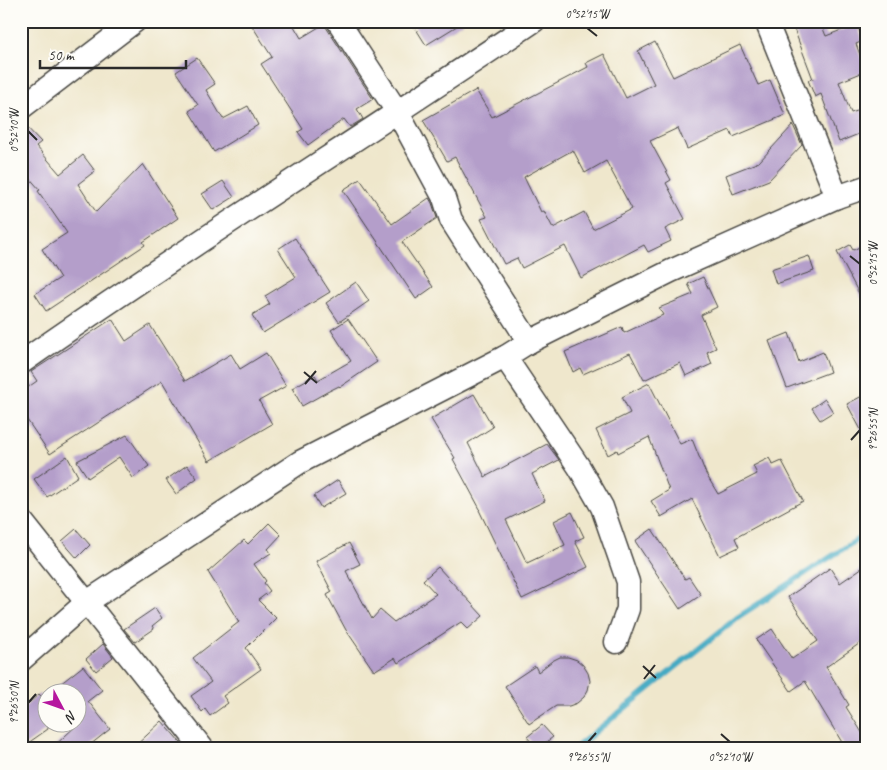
<svg xmlns="http://www.w3.org/2000/svg" width="887" height="770" font-family="Caveat,sans-serif">
  <style>
    .lines { fill: none; stroke-linecap: round; stroke-linejoin: round }
    .stream { stroke: #44aac3; stroke-width: 5.5 }
    .building { fill: #b49eca; fill-rule: evenodd }
    .minor-casing { stroke: #484743; stroke-width: 25 }
    .minor { stroke: #fff; stroke-width: 22 }
    .ticks { fill: none; stroke: #2b2b2b; stroke-width: 2 }
    .neatline { fill: none; stroke: #2b2b2b; stroke-width: 2 }
    .ticks-label { font-size: 12px; text-anchor: middle; fill: #2b2b2b }
  </style>
  <rect width="100%" height="100%" fill="#fdfcf7"/>
  <filter id="ink" filterUnits="userSpaceOnUse"><feTurbulence type="fractalNoise" baseFrequency=".02" numOctaves="2"/><feDisplacementMap in="SourceGraphic" scale="10" xChannelSelector="R" yChannelSelector="G"/><feConvolveMatrix kernelMatrix="1 2 1 2 8 2 1 2 1" color-interpolation-filters="sRGB"/></filter>
  <filter id="wash" filterUnits="userSpaceOnUse"><feTurbulence type="fractalNoise" baseFrequency=".0096" numOctaves="4" result="noise"/><feDisplacementMap in="SourceGraphic" scale="20" xChannelSelector="R" yChannelSelector="G"/><feGaussianBlur stdDeviation="1.12" result="paint"/><feColorMatrix in="noise" values="0 0 0 0 0 0 0 0 0 0 0 0 0 0 0 0 0 1.4 0 .05"/><feComposite in="paint" operator="in"/></filter>
  <g filter="url(#wash)">
    <rect width="100%" height="100%" fill="#efe7cc"/>
    <g class="lines">
      <!-- stream -->
      <polyline class="stream" points="574,749 738,617 866,534"/>
    </g>
    <g id="blocks">
      <!-- building -->
      <g class="building">
        <polygon points="249,21 291,21 301,38 324,24 373,99 357,109 363,119 350,127 344,119 308,145 298,132 303,129 261,64 272,57"/>
        <polygon points="411,21 465,21 426,45"/>
        <polygon points="791,21 820,21 826,36 857,24 863,41 856,44 866,71 839,82 851,113 866,108 866,131 839,142 821,94 815,97 808,80 813,79"/>
        <path d="M655,42L673,77L740,45L758,85L770,80L785,115L733,137L730,130L687,149L678,128L650,141L671,180L666,183L685,219L665,229L671,241L648,252L644,245L581,278L565,246L522,268L517,258L504,264L481,219L487,217L455,157L447,161L423,120L476,90L492,117L588,67L586,63L604,54L626,98L654,84L638,51ZM573,150L585,173L606,161L632,209L593,229L584,212L553,228L544,211L541,212L524,177Z"/>
        <polygon points="197,58 215,84 206,90 223,119 248,106 258,125 214,152 189,111 198,105 176,72"/>
        <polygon points="21,121 41,142 36,146 60,174 83,155 95,171 78,184 96,212 143,164 178,218 143,242 145,245 46,311 35,294 60,278 42,249 67,233 38,191 40,190 21,168"/>
        <polygon points="793,125 802,145 769,180 733,194 726,175 759,162"/>
        <polygon points="360,179 392,224 429,198 432,203 437,218 402,242 433,287 416,299 343,190"/>
        <polygon points="223,181 234,197 213,210 202,194"/>
        <polygon points="295,238 330,292 263,333 252,315 270,304 265,296 296,277 278,249"/>
        <polygon points="866,244 866,307 837,252 850,245 853,250"/>
        <polygon points="809,256 814,271 776,284 771,269"/>
        <polygon points="703,277 717,307 701,315 716,348 707,352 712,364 686,376 680,363 644,380 630,353 583,374 580,368 573,372 565,352 622,327 624,333 663,315 659,308 693,294 688,284"/>
        <polygon points="356,282 369,301 339,322 326,303"/>
        <polygon points="112,319 126,341 150,325 185,381 231,354 240,369 266,353 286,386 259,401 272,424 209,461 162,381 50,454 21,411 21,392 37,381 31,372"/>
        <polygon points="348,319 377,362 340,387 339,386 327,392 302,406 292,388 315,375 318,380 351,361 331,330"/>
        <polygon points="789,333 799,362 823,352 830,372 787,388 769,341"/>
        <polygon points="649,383 680,444 692,439 706,474 718,494 757,474 753,466 769,458 773,465 782,461 803,501 735,538 739,547 720,556 692,499 661,517 651,501 669,490 649,437 618,453 617,450 608,455 596,430 630,413 622,397"/>
        <polygon points="474,394 493,427 468,443 485,477 547,444 559,460 532,474 545,501 506,520 527,563 565,545 554,521 572,512 584,537 575,541 588,567 522,599 479,510 480,509 453,459 455,458 431,419"/>
        <polygon points="866,394 866,439 847,404"/>
        <polygon points="825,399 833,412 820,420 812,408"/>
        <polygon points="127,435 149,466 133,478 119,457 88,478 77,461"/>
        <polygon points="67,456 78,476 47,497 34,479"/>
        <polygon points="187,465 197,478 176,494 166,480"/>
        <polygon points="338,480 346,493 321,508 314,496"/>
        <polygon points="269,523 281,535 268,549 271,553 254,564 266,581 264,583 270,591 258,600 276,618 246,648 261,669 223,696 228,703 210,716 205,709 202,712 191,696 211,682 193,658 239,622 208,572 244,540 248,544"/>
        <polygon points="76,529 90,545 77,558 62,541"/>
        <polygon points="652,529 685,579 689,577 701,595 680,609 635,541"/>
        <polygon points="349,543 360,564 346,571 372,619 380,610 394,622 436,594 423,580 438,567 483,616 468,629 461,622 398,663 395,658 374,671 346,630 327,595 332,592 316,561"/>
        <polygon points="866,565 866,639 826,667 849,705 846,707 866,739 866,749 846,749 805,681 791,691 756,640 772,629 792,659 818,641 788,597 830,568 840,583"/>
        <polygon points="155,608 162,618 152,626 154,629 135,642 124,629"/>
        <polygon points="103,644 113,657 96,671 86,659"/>
        <polygon points="560,657 568,657 577,660 583,665 588,673 590,681 588,690 584,697 577,703 569,706 556,706 529,724 505,686 535,666 538,672 552,661"/>
        <polygon points="83,666 102,690 88,701 110,729 85,749 51,749 78,724 78,692 50,692"/>
        <polygon points="39,694 48,703 48,729 21,748 21,710"/>
        <polygon points="162,721 186,749 132,749"/>
        <polygon points="542,725 553,737 537,749 527,737"/>
      </g>
    </g>
  </g>
  <g filter="url(#ink)">
    <use href="#blocks" fill-opacity="0" stroke="#484743" stroke-width="1"/>
    <g class="lines">
      <!-- minor casing -->
      <g class="minor-casing">
        <g id="minor">
          <polyline points="338,21 398,113 444,198 451,220 529,342"/>
          <polyline points="766,21 837,197"/>
          <polyline points="21,108 135,21"/>
          <polyline points="505,357 579,467 602,507 628,582 628,609 616,642"/>
          <path d="M21,363C189,245 364,136 534,21"/>
          <polyline points="21,520 203,749"/>
          <polyline points="21,660 87,602 300,462 505,357 529,342 671,271 837,197 866,187"/>
        </g>
      </g>
      <!-- minor -->
      <use href="#minor" class="minor"/>
    </g>
  </g>
  <!-- ticks -->
  <path class="ticks" d="M587,28L597,36M28,131L37,140M850,256L860,264M304,372L317,383M305,384L316,371M851,440L860,430M643,666L656,678M644,679L655,665M28,703L36,694M721,734L730,742M588,742L596,733"/>
  <!-- margin -->
  <rect width="887" height="770" fill="none" stroke="#fdfcf7" stroke-width="55"/>
  <!-- north arrow -->
  <g transform="translate(62 708) rotate(131)"><circle r="24" fill="#fdfcf7" stroke="#a9a8a5"/>
  <path d="M0-4L9 19L0 12L-9 19Z" fill="#b5179e"/>
  <text y="-8" font-size="14" font-weight="bold" text-anchor="middle" fill="#2b2b2b">N</text>
  </g>
  <!-- scale -->
  <path d="M40 60v8h146v-8" fill="none" stroke="#2b2b2b" stroke-width="2.5"/>
  <text x="48" y="60" font-size="15" fill="#2b2b2b" stroke="#fdfcf7" stroke-width="4" paint-order="stroke">50 m</text>
  <rect x="28" y="28" width="832" height="714" class="neatline"/>
  <g class="ticks-label">
    <text x="587" y="18">0°52'15"W</text>
    <text transform="translate(14 131) rotate(-90)" y="4">0°52'10"W</text>
    <text transform="translate(873 264) rotate(-90)" y="4">0°52'15"W</text>
    <text transform="translate(873 430) rotate(-90)" y="4">9°26'55"N</text>
    <text transform="translate(14 703) rotate(-90)" y="4">9°26'50"N</text>
    <text x="588" y="761">9°26'55"N</text>
    <text x="730" y="761">0°52'10"W</text>
  </g>
</svg>
